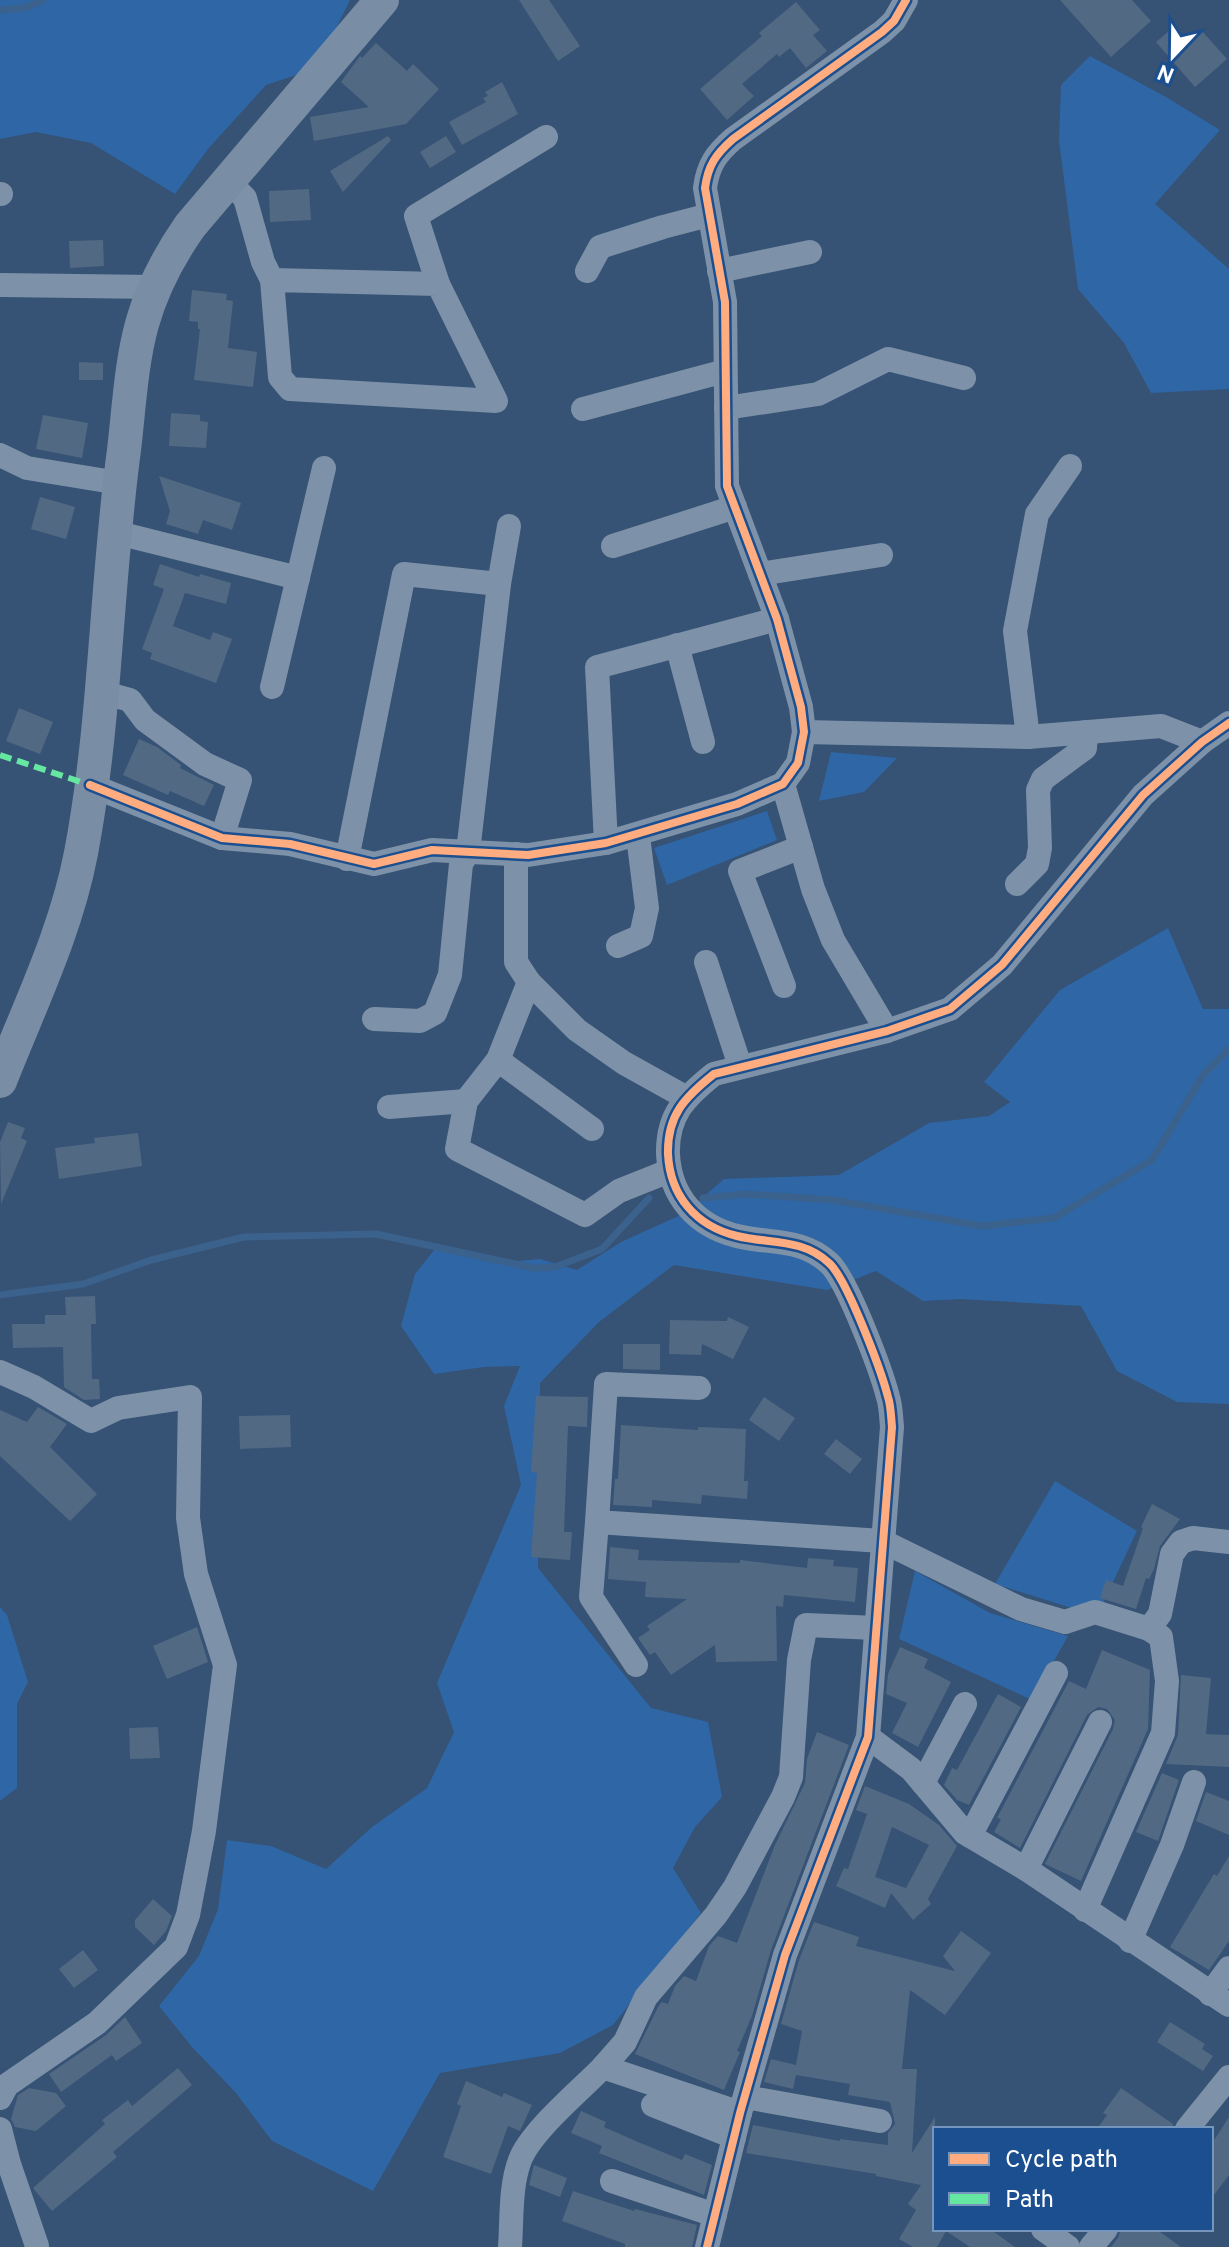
<svg xmlns="http://www.w3.org/2000/svg" width="1229" height="2247" font-family="Overpass,sans-serif">
  <style>
    .green { fill: #2f66a5 }
    .lines { fill: none; stroke-linecap: round; stroke-linejoin: round }
    .stream { stroke: #3b618d; stroke-width: 7 }
    .building { fill: #526984; fill-rule: evenodd }
    .street { stroke: #7d92a8; stroke-width: 24 }
    .secondary { stroke: #798da4; stroke-width: 34 }
    .quiet { stroke: #66e7a1; stroke-width: 6; stroke-dasharray: 12 6; stroke-linecap: butt }
    .cycleway-casing { stroke: #1b4f8f; stroke-width: 13 }
    .cycleway { stroke: #ffac80; stroke-width: 8 }
  </style>
  <rect width="100%" height="100%" fill="#365274"/>
  <!-- green -->
  <g class="green">
    <polygon points="0,0 350,0 317,68 266,85 208,149 175,194 91,143 36,132 0,139"/>
    <polygon points="1090,56 1166,97 1220,130 1155,204 1229,269 1229,389 1151,393 1124,343 1078,289 1059,141 1061,85"/>
    <polygon points="831,752 897,758 864,792 819,801"/>
    <polygon points="767,811 777,840 667,885 654,848"/>
    <polygon points="1168,928 1203,1009 1229,1009 1229,1404 1177,1402 1117,1371 1081,1306 960,1299 923,1301 876,1271 827,1290 674,1265 599,1322 540,1383 538,1568 651,1708 708,1722 722,1797 695,1827 673,1868 701,1913 613,2025 560,2053 440,2073 373,2191 272,2141 236,2093 192,2047 159,2006 199,1956 218,1909 227,1840 271,1846 326,1869 372,1827 427,1788 454,1732 437,1683 521,1485 504,1406 520,1366 484,1367 434,1374 401,1326 415,1274 435,1249 495,1263 540,1259 577,1270 621,1242 685,1213 724,1179 839,1175 929,1123 989,1116 1010,1102 984,1082 1060,990"/>
    <polygon points="1055,1481 1137,1531 1097,1616 995,1584"/>
    <polygon points="915,1571 990,1613 1068,1636 1032,1700 899,1639"/>
    <polygon points="0,1607 7,1615 28,1682 17,1704 17,1788 0,1801"/>
  </g>
  <g class="lines">
    <!-- stream -->
    <g class="stream">
      <polyline points="0,10 25,8 43,0"/>
      <polyline points="703,1198 746,1194 833,1200 982,1226 1054,1218 1152,1160 1203,1075 1229,1049"/>
      <polyline points="0,1295 83,1284 151,1260 244,1237 376,1234 534,1268 555,1267 602,1249 649,1198"/>
    </g>
  </g>
  <!-- building -->
  <g class="building">
    <polygon points="519,0 549,0 580,46 558,61"/>
    <polygon points="1060,0 1132,0 1151,21 1111,57"/>
    <polygon points="796,2 820,30 813,35 827,51 806,68 790,48 779,57 777,54 742,84 754,96 727,120 700,89 762,36 759,33"/>
    <polygon points="1175,26 1189,42 1202,31 1227,59 1195,87 1156,42"/>
    <polygon points="376,43 407,71 413,64 439,89 406,124 314,141 310,117 369,107 341,82 360,56 362,58"/>
    <polygon points="502,82 518,114 462,145 449,122 486,102 483,98 488,96 485,92"/>
    <polygon points="388,136 391,140 343,192 330,171"/>
    <polygon points="446,136 456,152 430,168 420,152"/>
    <polygon points="309,189 311,220 270,222 269,191"/>
    <polygon points="103,240 104,266 70,268 69,241"/>
    <polygon points="192,290 227,294 226,300 233,301 228,348 257,352 253,387 194,380 200,329 198,329 198,322 189,321"/>
    <polygon points="79,362 103,363 103,380 79,380"/>
    <polygon points="171,413 200,415 200,421 208,422 206,448 169,446"/>
    <polygon points="43,415 88,423 82,458 36,449"/>
    <polygon points="159,476 241,503 232,530 203,520 198,534 166,524 170,511"/>
    <polygon points="40,497 75,507 66,539 31,529"/>
    <polygon points="160,564 199,577 200,574 231,583 226,604 185,593 173,626 210,640 213,632 232,639 216,683 150,659 152,653 142,649 164,589 153,585"/>
    <polygon points="19,708 53,722 40,754 6,741"/>
    <polygon points="139,739 157,747 181,765 180,768 214,785 204,806 170,791 168,795 123,775"/>
    <polygon points="8,1122 25,1128 21,1138 27,1141 1,1204 0,1142"/>
    <polygon points="138,1133 142,1166 59,1179 55,1148 95,1143 94,1138"/>
    <polygon points="95,1296 96,1324 91,1324 92,1379 99,1379 100,1399 84,1400 64,1387 63,1347 13,1348 12,1324 45,1324 45,1315 66,1315 65,1297"/>
    <polygon points="728,1317 749,1327 733,1359 702,1344 701,1355 669,1354 670,1320 727,1321"/>
    <polygon points="623,1344 660,1344 660,1370 623,1369"/>
    <polygon points="536,1396 588,1397 587,1427 568,1426 564,1532 572,1532 570,1560 531,1557 537,1473 531,1472"/>
    <polygon points="764,1397 795,1418 779,1441 749,1420"/>
    <polygon points="38,1407 67,1424 50,1447 97,1494 70,1521 0,1456 0,1410 27,1422"/>
    <polygon points="290,1415 291,1447 240,1449 239,1416"/>
    <polygon points="621,1425 698,1430 698,1427 746,1429 744,1481 748,1481 747,1499 702,1495 701,1504 652,1500 652,1507 613,1505 615,1479 618,1479"/>
    <polygon points="836,1439 862,1459 850,1474 824,1454"/>
    <polygon points="1152,1504 1180,1519 1160,1546 1154,1569 1149,1579 1146,1578 1136,1609 1100,1598 1106,1580 1123,1586 1143,1528 1141,1527"/>
    <polygon points="610,1547 639,1550 638,1560 740,1563 740,1560 807,1568 808,1558 834,1560 833,1566 858,1568 855,1602 784,1595 783,1607 776,1606 777,1661 716,1662 715,1645 671,1675 655,1652 650,1655 638,1638 650,1630 647,1626 687,1599 645,1597 646,1582 608,1579"/>
    <polygon points="197,1627 208,1662 167,1679 153,1646"/>
    <polygon points="900,1647 928,1659 924,1668 951,1682 918,1747 892,1733 907,1703 886,1694 888,1674"/>
    <polygon points="1102,1650 1150,1670 1148,1729 1081,1881 1045,1864 1113,1729 1115,1720 1107,1709 1098,1707 1087,1715 1020,1848 994,1832 1001,1819 997,1818 1069,1681 1086,1689"/>
    <polygon points="1181,1675 1211,1678 1206,1734 1229,1735 1229,1767 1166,1764 1178,1735"/>
    <polygon points="998,1694 1021,1707 969,1805 957,1800 944,1785 952,1768 957,1770"/>
    <polygon points="158,1727 160,1758 130,1759 129,1728"/>
    <polygon points="817,1732 849,1745 771,1950 752,2016 737,2051 740,2052 724,2090 635,2054 659,2005 662,2002 668,2004 675,1986 684,1976 696,1981 709,1946 718,1936 737,1943 775,1845 805,1783 807,1759"/>
    <polygon points="1162,1773 1179,1780 1158,1841 1136,1832"/>
    <path d="M865,1786L909,1804L939,1825L957,1846L928,1899L931,1904L913,1920L891,1893L885,1908L836,1886L844,1868L848,1869L867,1814L856,1810ZM892,1827L929,1845L906,1888L875,1877Z"/>
    <polygon points="1206,1792 1229,1801 1229,1835 1196,1821"/>
    <polygon points="1229,1856 1229,1941 1209,1970 1170,1947 1214,1874 1217,1876"/>
    <polygon points="153,1899 172,1916 166,1931 154,1945 135,1927 135,1920"/>
    <polygon points="814,1922 859,1937 856,1946 955,1971 943,1956 961,1931 991,1953 945,2015 910,1990 902,2069 917,2069 912,2153 935,2117 935,2229 990,2229 1015,2247 970,2247 946,2231 937,2247 913,2247 899,2239 916,2210 908,2204 921,2185 876,2176 876,2174 746,2153 753,2125 840,2141 840,2139 888,2145 888,2133 895,2124 890,2102 848,2095 850,2084 796,2075 793,2089 764,2082 771,2059 796,2065 802,2031 781,2024 799,1960"/>
    <polygon points="83,1950 98,1970 74,1988 59,1969"/>
    <polygon points="125,2017 142,2043 116,2061 112,2055 61,2092 49,2074 106,2035"/>
    <polygon points="1170,2022 1205,2044 1202,2049 1213,2056 1203,2071 1157,2042"/>
    <polygon points="178,2068 192,2085 113,2152 117,2157 52,2211 33,2188 105,2124 102,2120 128,2100 132,2106"/>
    <polygon points="466,2081 502,2097 504,2093 532,2105 520,2131 508,2126 491,2174 443,2157 461,2106 457,2104"/>
    <polygon points="29,2088 56,2093 66,2106 36,2131 15,2127 11,2119 18,2095"/>
    <polygon points="1121,2088 1173,2124 1172,2129 1097,2129 1107,2115 1103,2113"/>
    <polygon points="581,2111 606,2122 604,2127 638,2142 682,2160 685,2154 712,2165 704,2195 599,2153 602,2146 571,2133"/>
    <polygon points="1229,2117 1229,2175 1211,2199 1211,2145"/>
    <polygon points="534,2165 567,2178 560,2197 529,2185"/>
    <polygon points="573,2191 634,2211 635,2209 697,2225 692,2247 625,2247 625,2244 562,2221"/>
    <polygon points="1121,2229 1156,2229 1181,2247 1111,2247 1118,2238"/>
  </g>
  <g class="lines">
    <!-- street -->
    <g class="street">
      <polyline points="227,180 245,198 263,262 272,280 280,377 290,389 496,401 438,284 272,280"/>
      <polyline points="0,194 1,194"/>
      <polyline points="587,271 600,247 663,227 709,215"/>
      <polyline points="719,271 810,252"/>
      <polyline points="438,284 416,216 546,137"/>
      <polyline points="0,285 156,287"/>
      <polyline points="726,408 818,394 888,359 964,378"/>
      <polyline points="583,409 725,371"/>
      <polyline points="0,455 27,468 119,483"/>
      <polyline points="114,532 298,578"/>
      <polyline points="613,546 735,507"/>
      <polyline points="760,574 881,555"/>
      <polyline points="677,645 703,742"/>
      <polyline points="272,687 324,468"/>
      <polyline points="101,692 130,700 145,720 205,764 240,780 222,838"/>
      <polyline points="804,732 1028,737 1161,726 1202,742"/>
      <polyline points="1028,737 1015,631 1037,514 1070,466"/>
      <polyline points="783,784 813,889 833,940 887,1031"/>
      <path d="M90,785L222,838L290,844L374,864L432,850L528,855L606,843L737,804L783,784L798,763L804,732L801,707L777,619L727,486L725,302L705,188C708,165 716,154 733,139L882,32L894,21L906,0"/>
      <polyline points="606,843 597,667 777,619"/>
      <polyline points="516,854 516,962 529,982 577,1030 624,1063 687,1098"/>
      <polyline points="347,859 404,574 499,584"/>
      <polyline points="1017,884 1037,864 1040,848 1038,790 1043,779 1085,748 1086,732"/>
      <polyline points="618,946 641,936 647,908 638,836"/>
      <polyline points="706,962 740,1066"/>
      <polyline points="529,982 498,1060 466,1101 457,1149 585,1215 619,1191 669,1171"/>
      <polyline points="784,986 740,871 801,847"/>
      <polyline points="374,1019 420,1021 435,1013 450,975 461,864 468,852 499,584 509,526"/>
      <polyline points="498,1060 592,1129"/>
      <polyline points="389,1107 466,1101"/>
      <polyline points="0,1372 34,1387 91,1421 118,1408 190,1397 188,1518 196,1574 225,1665 204,1831 188,1915 176,1947 97,2023 7,2085 0,2098"/>
      <polyline points="699,1388 606,1384 597,1522 882,1541 1021,1609 1065,1622 1095,1612 1149,1629 1160,1614 1172,1554 1181,1542 1193,1538 1229,1542"/>
      <polyline points="597,1522 591,1597 636,1665"/>
      <polyline points="868,1737 911,1769 965,1833 1026,1869 1229,2005"/>
      <polyline points="923,1783 965,1704"/>
      <polyline points="970,1836 1056,1673"/>
      <polyline points="1026,1869 1100,1722"/>
      <polyline points="1085,1910 1163,1733 1167,1681 1161,1637 1149,1629"/>
      <polyline points="1130,1941 1172,1845 1194,1782"/>
      <polyline points="1210,1994 1229,1968"/>
      <polyline points="603,2067 625,2042 646,1997 716,1915 735,1887 783,1797 791,1777 799,1660 806,1625 876,1628"/>
      <polyline points="745,2097 880,2121"/>
      <polyline points="653,2105 734,2137"/>
      <polyline points="0,2129 9,2164 37,2246"/>
      <polyline points="1187,2129 1229,2077"/>
      <polyline points="612,2181 715,2215"/>
      <polyline points="1043,2229 1068,2247"/>
      <path d="M510,2247C512,2219 510,2186 520,2160C531,2131 581,2090 603,2067L740,2113"/>
      <path d="M707,2247L740,2113L785,1955L868,1737L892,1427C891,1417 891,1406 888,1397C881,1370 847,1279 829,1263C802,1238 770,1244 737,1236C696,1226 670,1196 668,1154C667,1115 685,1097 714,1074L887,1031L950,1009L1002,965L1143,795L1202,742L1229,723"/>
      <polyline points="1091,2247 1106,2229"/>
    </g>
    <!-- secondary -->
    <path class="secondary" d="M0,1081C29,1007 66,932 81,853C106,722 106,582 124,450C129,408 131,364 142,324C152,288 169,256 190,226L382,0"/>
    <!-- quiet -->
    <polyline class="quiet" points="0,755 90,785"/>
    <!-- cycleway casing -->
    <g class="cycleway-casing">
      <g id="cycleway">
        <path d="M90,785L222,838L290,844L374,864L432,850L528,855L606,843L737,804L783,784L798,763L804,732L801,707L777,619L727,486L725,302L705,188C708,165 716,154 733,139L882,32L894,21L906,0"/>
        <path d="M707,2247L740,2113L785,1955L868,1737L892,1427C891,1417 891,1406 888,1397C881,1370 847,1279 829,1263C802,1238 770,1244 737,1236C696,1226 670,1196 668,1154C667,1115 685,1097 714,1074L887,1031L950,1009L1002,965L1143,795L1202,742L1229,723"/>
      </g>
    </g>
    <!-- cycleway -->
    <use href="#cycleway" class="cycleway"/>
  </g>
  <!-- legend -->
  <rect x="933" y="2127" width="280" height="104" fill="#1b4f8f" stroke="#7695bc" stroke-width="2"/>
  <rect x="949" y="2153" width="40" height="12" fill="#ffac80" stroke="#7695bc" stroke-width="2"/>
  <text x="1005" y="2167" font-size="24" fill="#ffffff">Cycle path</text>
  <rect x="949" y="2193" width="40" height="12" fill="#66e7a1" stroke="#7695bc" stroke-width="2"/>
  <text x="1005" y="2207" font-size="24" fill="#ffffff">Path</text>
  <!-- north arrow -->
  <g transform="translate(1173 56) rotate(202)" stroke="#1b4f8f" stroke-width="6" paint-order="stroke">
  <path d="M0-6L14 30L0 20L-14 30Z" fill="#ffffff"/>
  <text y="-12" font-size="22" font-weight="bold" text-anchor="middle" fill="#ffffff">N</text>
  </g>
</svg>
